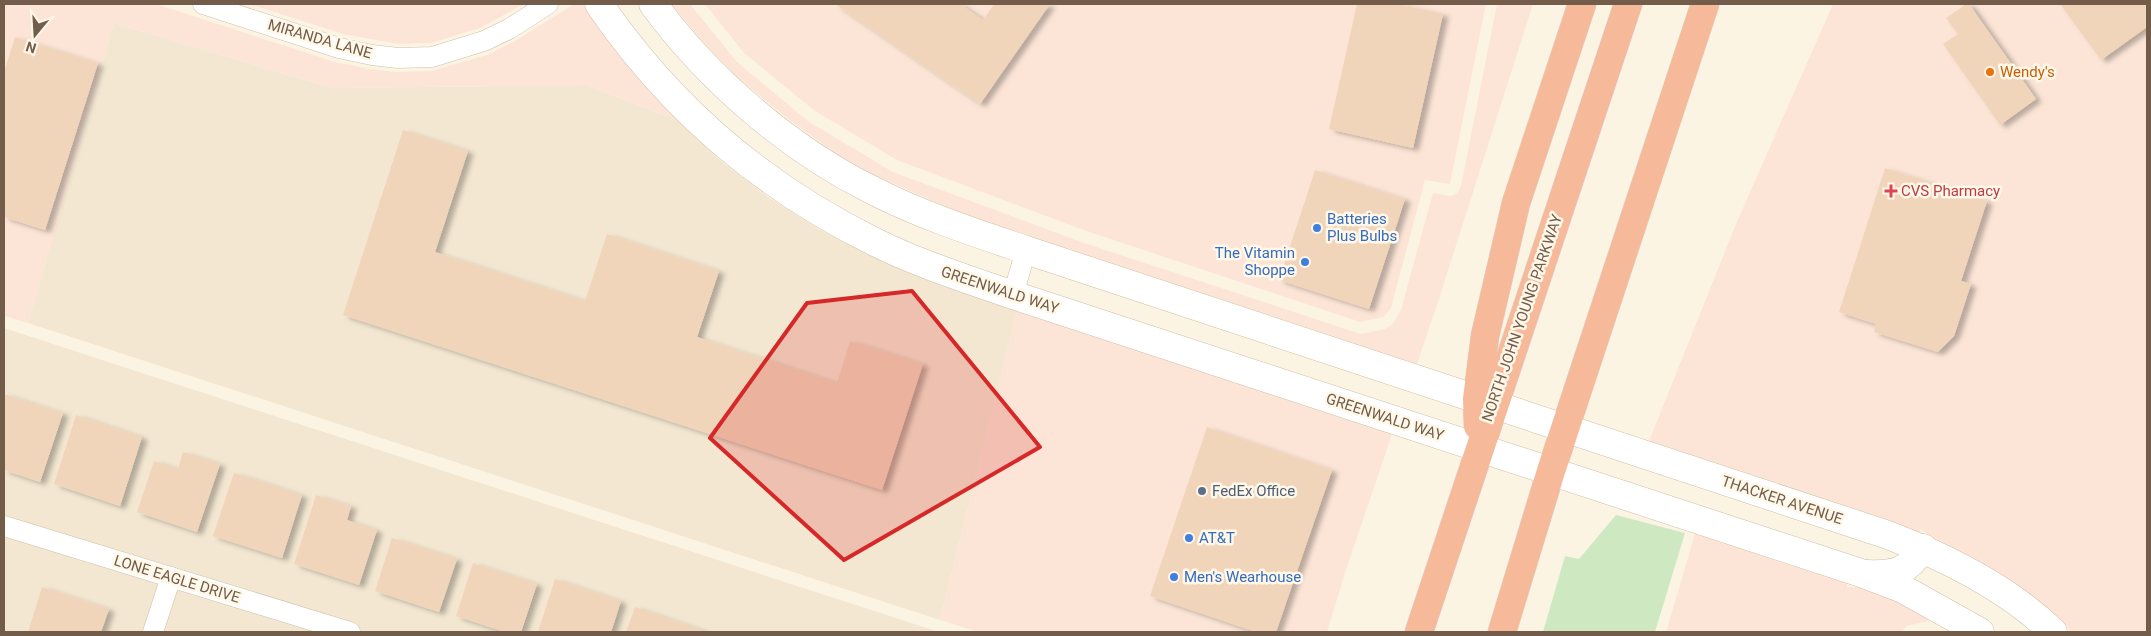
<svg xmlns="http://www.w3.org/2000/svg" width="2151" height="636" font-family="Roboto,sans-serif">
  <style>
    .residential { fill: #f3e7d1 }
    .commercial { fill: #fce5d6 }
    .green { fill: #cee9c2 }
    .building { fill: #f1d5bb; filter: url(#shadow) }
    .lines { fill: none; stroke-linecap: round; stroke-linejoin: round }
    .street-casing { stroke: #cfbfad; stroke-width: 21 }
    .secondary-casing { stroke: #d0bda7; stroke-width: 29 }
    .highway-casing { stroke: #dbd5d0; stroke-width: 29 }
    .street { stroke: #fff; stroke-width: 20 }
    .secondary { stroke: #fff; stroke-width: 28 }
    .highway { stroke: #f6ba9a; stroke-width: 28 }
    .marked { fill: #d62828; fill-opacity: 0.2; stroke: #d62828; stroke-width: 4; stroke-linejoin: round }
    .food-dot { fill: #e8710a; stroke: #fff8e9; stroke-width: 2 }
    .health-dot { fill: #e0444e; stroke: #fff8e9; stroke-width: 2 }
    .shop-dot { fill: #3f7fe0; stroke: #fff8e9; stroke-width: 2 }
    .service-dot { fill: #5c6f8a; stroke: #fff8e9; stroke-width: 2 }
    .labels { text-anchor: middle; stroke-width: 5; stroke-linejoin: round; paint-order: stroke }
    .street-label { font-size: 15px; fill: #735c49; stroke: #fff8e9 }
    .food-label { font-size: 15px; fill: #c56008; stroke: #fff8e9; text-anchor: start }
    .health-label { font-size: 15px; fill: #be3a42; stroke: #fff8e9; text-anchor: start }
    .shop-label { font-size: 15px; fill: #366cbe; stroke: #fff8e9; text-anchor: start }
    .service-label { font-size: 15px; fill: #4e5e75; stroke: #fff8e9; text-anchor: start }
  </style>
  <defs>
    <filter id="shadow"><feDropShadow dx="5.5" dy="3" stdDeviation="2.5" flood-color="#0004"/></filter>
  </defs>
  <rect width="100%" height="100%" fill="#fcf4e3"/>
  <!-- residential -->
  <g class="residential">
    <polygon points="114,23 332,88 586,85 677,120 721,161 768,197 817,228 871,256 929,281 1017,311 940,620 28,323"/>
    <polygon points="4,328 939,632 4,632"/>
  </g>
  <!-- commercial -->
  <g class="commercial">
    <polygon points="4,4 156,4 335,62 369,69 397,72 431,71 487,55 515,41 574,4 583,4 603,34 638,78 677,120 586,85 332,88 114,23 28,323 4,316"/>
    <polygon points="249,4 524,4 480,28 431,43 399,44 343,34"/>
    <polygon points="671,4 690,4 737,62 809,122 893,172 1084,243 1361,334 1385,329 1393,324 1401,310 1433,193 1451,196 1457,193 1461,186 1497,4 1533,4 1439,299 1417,364 961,213 876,176 835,153 788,119 737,77 704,43"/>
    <polygon points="705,4 1486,4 1450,184 1425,180 1391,308 1384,317 1360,322 1089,232 897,160 815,111 744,53"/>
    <polygon points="1833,4 2147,4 2147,632 2072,632 2056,616 2019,587 1976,559 1930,536 1921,529 1919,532 1850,507 1649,441 1736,224"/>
    <polygon points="1017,311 1392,434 1345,573 1327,632 978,632 940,620"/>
    <polygon points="1695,534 1847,584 1847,587 1858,587 1897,602 1932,620 1907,626 1901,632 1666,632"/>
  </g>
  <!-- green -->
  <polygon class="green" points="1616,515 1685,533 1655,632 1543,632 1565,556 1579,559"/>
  <!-- building -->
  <g class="building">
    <polygon points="835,4 960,4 983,20 994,4 1050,4 980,104"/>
    <polygon points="1357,4 1399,4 1443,14 1413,148 1329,129"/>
    <polygon points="1966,4 1969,4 2036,99 2000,125 1943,44 1958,34 1946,18"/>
    <polygon points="2060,4 2147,4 2147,27 2101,60"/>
    <polygon points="15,37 98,63 45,230 4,217 4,72"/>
    <polygon points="403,130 468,151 435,252 585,301 607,234 719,271 697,337 837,383 850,341 923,364 882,490 343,315"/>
    <polygon points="1885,168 1987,201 1961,281 1971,284 1954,336 1938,352 1874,332 1876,324 1839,312"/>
    <polygon points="1315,170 1405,199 1369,309 1279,280"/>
    <polygon points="4,394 63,413 40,482 4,470"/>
    <polygon points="76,415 142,437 120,506 54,484"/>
    <polygon points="1207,427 1332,470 1276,632 1256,632 1150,596"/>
    <polygon points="183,452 220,464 197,532 137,512 154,461 178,469"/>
    <polygon points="234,473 302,495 282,558 213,536"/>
    <polygon points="316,495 351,506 347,520 377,530 359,585 294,564"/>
    <polygon points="392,538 457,559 439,612 375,591"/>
    <polygon points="473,563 537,584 521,632 505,632 456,616"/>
    <polygon points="555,579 621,601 611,632 538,632"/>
    <polygon points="42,587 109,609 101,632 28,632"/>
    <polygon points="635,607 702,630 702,632 626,632"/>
  </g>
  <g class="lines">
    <!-- street casing -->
    <g class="street-casing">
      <g id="street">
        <polyline points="203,4 339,48 372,55 398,58 432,57 484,41 509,29 548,4"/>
        <polyline points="1013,295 1026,250"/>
        <polyline points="4,526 350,632"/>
        <polyline points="153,632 171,577"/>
      </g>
    </g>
    <!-- secondary casing -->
    <g class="secondary-casing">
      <g id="secondary">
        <path d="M599,4C670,108 763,187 875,242C919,264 967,279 1013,295L1861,573L1903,589L1980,632"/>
        <path d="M653,4C708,79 788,148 870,189C920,215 973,232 1026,250L1888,535C1945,557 2009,589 2053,632"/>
        <path d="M1867,574C1896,575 1907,572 1923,548"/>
      </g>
    </g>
    <!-- highway casing -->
    <g class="highway-casing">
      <g id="highway">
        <polyline points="1478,426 1477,399 1485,336 1516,203 1582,4"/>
        <polyline points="1419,632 1628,4"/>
        <polyline points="1502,632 1551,471 1705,4"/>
      </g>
    </g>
    <!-- street -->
    <use href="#street" class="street"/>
    <!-- secondary -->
    <use href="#secondary" class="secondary"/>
    <!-- highway -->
    <use href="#highway" class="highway"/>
  </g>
  <!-- marked area -->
  <path class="marked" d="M912,291L1040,447L844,560L710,438L807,303Z"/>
  <!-- markers -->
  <circle class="food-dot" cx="1990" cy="72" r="5"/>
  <path class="health-dot" d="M1888.5 183.5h5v5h5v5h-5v5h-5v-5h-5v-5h5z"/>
  <g class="shop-dot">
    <circle cx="1317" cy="228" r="5"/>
    <circle cx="1305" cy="262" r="5"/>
    <circle cx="1189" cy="538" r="5"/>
    <circle cx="1174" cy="577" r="5"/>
  </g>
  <circle class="service-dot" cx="1202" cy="491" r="5"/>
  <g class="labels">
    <!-- street labels -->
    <g class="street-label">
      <text transform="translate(320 39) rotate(16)" y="5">MIRANDA LANE</text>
      <text transform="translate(1000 290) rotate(18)" y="5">GREENWALD WAY</text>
      <text transform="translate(1522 318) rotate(-71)" y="5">NORTH JOHN YOUNG PARKWAY</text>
      <text transform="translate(1385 417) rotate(18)" y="5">GREENWALD WAY</text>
      <text transform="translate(1782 500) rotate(18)" y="5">THACKER AVENUE</text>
      <text transform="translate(177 579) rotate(17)" y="5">LONE EAGLE DRIVE</text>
    </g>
    <!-- food labels -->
    <g class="food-label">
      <text x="2000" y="77">Wendy's</text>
    </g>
    <!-- health labels -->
    <g class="health-label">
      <text x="1901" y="196">CVS Pharmacy</text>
    </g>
    <!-- shop labels -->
    <g class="shop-label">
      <text x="1327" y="224">Batteries<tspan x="1327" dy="17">Plus Bulbs</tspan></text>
      <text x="1295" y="258" text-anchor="end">The Vitamin<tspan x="1295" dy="17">Shoppe</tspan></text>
      <text x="1199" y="543">AT&amp;T</text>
      <text x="1184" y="582">Men's Wearhouse</text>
    </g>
    <!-- service labels -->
    <g class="service-label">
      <text x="1212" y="496">FedEx Office</text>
    </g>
  </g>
  <!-- border -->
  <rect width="2151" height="636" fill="none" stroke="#735c49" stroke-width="10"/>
  <!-- north arrow -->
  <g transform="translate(35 35) rotate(198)" stroke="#fff8e9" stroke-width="4" paint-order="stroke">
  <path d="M0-4L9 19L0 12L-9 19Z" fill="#735c49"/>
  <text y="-8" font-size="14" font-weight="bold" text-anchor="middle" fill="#735c49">N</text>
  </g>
</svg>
